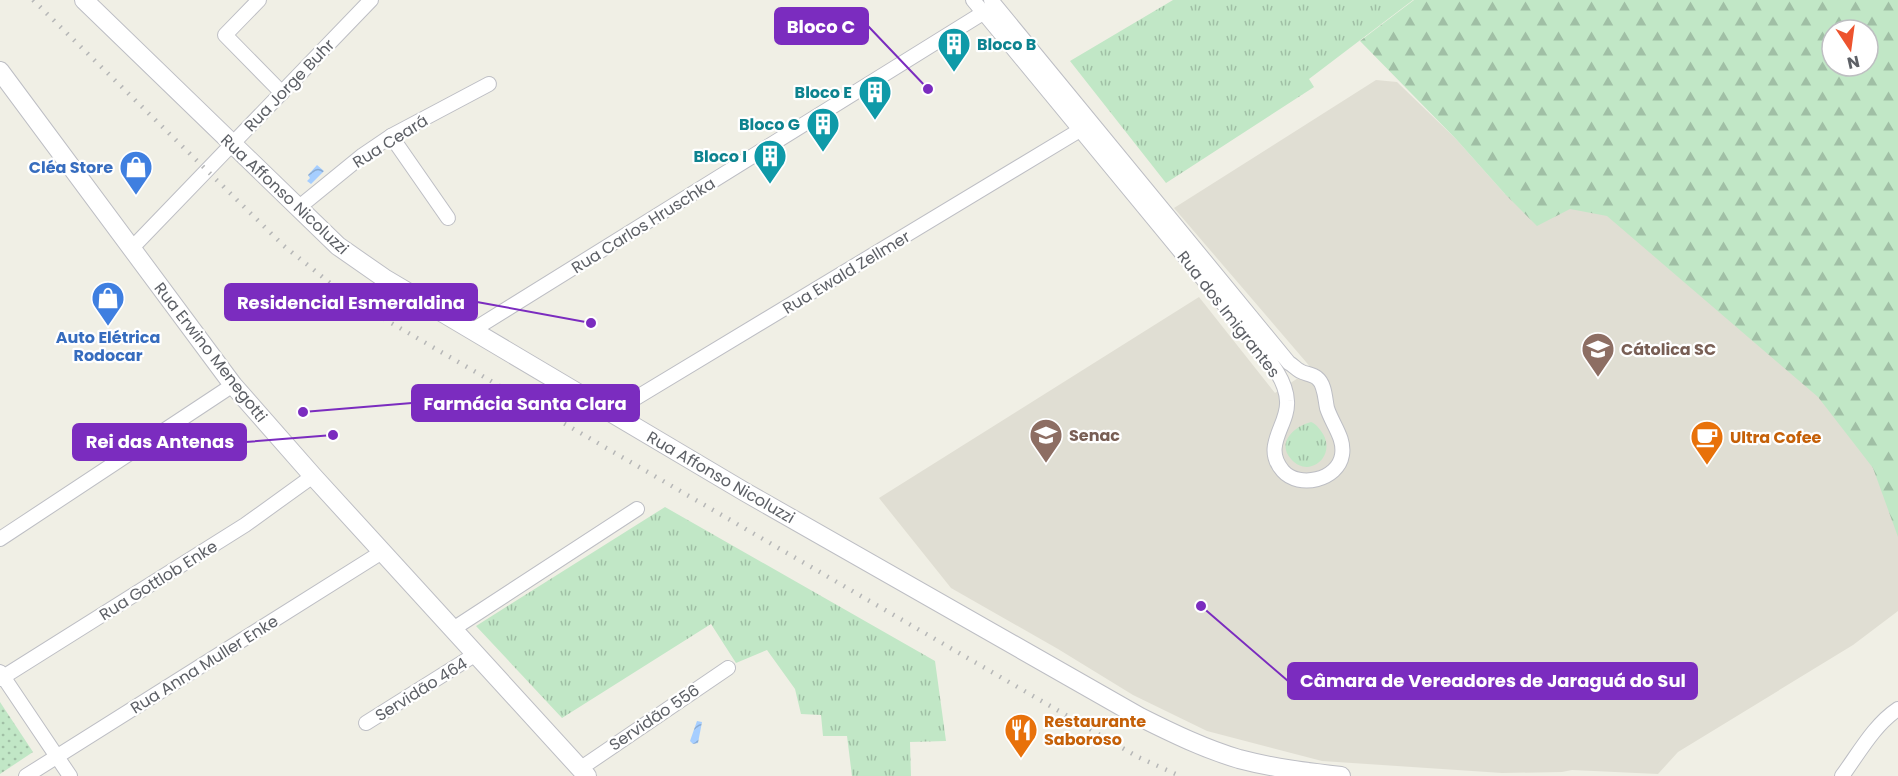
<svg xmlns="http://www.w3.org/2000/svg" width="1898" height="776" font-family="Poppins,sans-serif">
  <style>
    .education { fill: #e0ded3 }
    .grass { fill: url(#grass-tufts) }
    .forest { fill: url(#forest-firs); fill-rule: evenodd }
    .garden { fill: url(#garden-dots) }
    .water { fill: url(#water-waves) }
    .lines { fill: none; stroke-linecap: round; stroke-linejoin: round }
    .minor-casing { stroke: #bdbec4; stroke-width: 16 }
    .tertiary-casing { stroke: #bdbec4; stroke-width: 20 }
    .minor { stroke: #fff; stroke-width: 14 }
    .tertiary { stroke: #fff; stroke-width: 18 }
    .rail { stroke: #b6b7b7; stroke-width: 4.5; stroke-dasharray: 1.5 8; stroke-linecap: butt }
    .labels { text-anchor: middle; stroke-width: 4.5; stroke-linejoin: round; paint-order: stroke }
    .culture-label { font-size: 16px; font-weight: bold; fill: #0d838f; stroke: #fff; text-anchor: end }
    .street-label { font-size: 16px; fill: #5d6066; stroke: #fff }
    .shop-label { font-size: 16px; font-weight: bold; fill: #366cbe; stroke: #fff; text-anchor: end }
    .education-label { font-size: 16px; font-weight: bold; fill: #785e54; stroke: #fff; text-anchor: start }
    .food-label { font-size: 16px; font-weight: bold; fill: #c56008; stroke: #fff; text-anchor: start }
    .leader { fill: none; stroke: #7b2cbf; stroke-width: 2 }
    .callout-dot { fill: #7b2cbf; stroke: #fff; stroke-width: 2 }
    .callout { fill: #7b2cbf; stroke: #7b2cbf; stroke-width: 2 }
    .callout-label { font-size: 18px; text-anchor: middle; font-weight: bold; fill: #fff }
  </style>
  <defs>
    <pattern id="grass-tufts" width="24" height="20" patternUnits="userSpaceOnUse" patternTransform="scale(1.5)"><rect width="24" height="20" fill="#c1e7c6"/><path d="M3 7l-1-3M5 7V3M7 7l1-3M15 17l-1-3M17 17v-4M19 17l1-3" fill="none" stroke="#a0bfa5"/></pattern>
    <pattern id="forest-firs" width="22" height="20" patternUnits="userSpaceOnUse" patternTransform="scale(1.5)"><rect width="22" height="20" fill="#c1e7c6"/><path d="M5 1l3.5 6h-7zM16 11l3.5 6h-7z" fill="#a0bfa5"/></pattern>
    <pattern id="garden-dots" width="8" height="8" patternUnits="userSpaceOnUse" patternTransform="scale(1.5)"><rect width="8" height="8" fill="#c1e7c6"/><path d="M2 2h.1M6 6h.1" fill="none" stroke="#a0bfa5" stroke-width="1.8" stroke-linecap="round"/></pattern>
    <pattern id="water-waves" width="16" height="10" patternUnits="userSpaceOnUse" patternTransform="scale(1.5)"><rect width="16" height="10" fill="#a6ceff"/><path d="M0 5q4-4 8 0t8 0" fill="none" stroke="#8aabd2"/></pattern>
  </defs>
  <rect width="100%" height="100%" fill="#f0efe5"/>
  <!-- education -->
  <polygon class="education" points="1898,0 1898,611 1853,645 1678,752 1658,774 1572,770 1562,772 1502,773 1322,761 1207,731 1133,695 1058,649 951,588 879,498 1199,297 1275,393 1312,369 1174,208 1376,80 1397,82 1456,139 1505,194 1832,66 1868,66 1868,30"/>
  <!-- grass -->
  <g class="grass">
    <polygon points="1173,0 1413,0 1309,79 1314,87 1166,183 1070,61"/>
    <path d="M1311,422C1316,424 1318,427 1321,431C1339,455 1309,480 1291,459C1276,442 1295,426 1311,422Z"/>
    <polygon points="665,507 935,661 946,741 910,742 911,776 852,776 847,736 823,736 821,715 801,714 795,689 767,650 736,663 711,624 562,718 476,626"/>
  </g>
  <!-- forest -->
  <path class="forest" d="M1414,0H1898V537L1873,468L1818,397L1607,216L1570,209L1537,226L1505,194L1456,139L1360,41ZM1832,30H1868V66H1832Z"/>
  <!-- garden -->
  <polygon class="garden" points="0,702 33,752 0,774"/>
  <!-- water -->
  <g class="water">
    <polygon points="317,165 324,171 311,184 307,181 310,178 308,175"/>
    <polygon points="697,721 702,722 698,743 693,744 690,741"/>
  </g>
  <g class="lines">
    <!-- minor casing -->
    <g class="minor-casing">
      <g id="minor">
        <polyline points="259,0 225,35 282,93"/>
        <path d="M973,0L1249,335C1263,354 1286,376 1287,401C1289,425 1261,446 1283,471C1299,489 1338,480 1342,455C1345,438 1332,424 1327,408C1325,399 1325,384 1317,378C1312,374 1305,374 1300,371C1296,369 1293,365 1289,363L991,0"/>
        <polyline points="391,136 448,218"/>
        <polyline points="298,208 363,155 391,136 489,84"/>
        <polyline points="132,248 371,0"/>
        <polyline points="473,330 991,8"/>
        <polyline points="611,413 1080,130"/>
        <polyline points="0,539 233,385"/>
        <polyline points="453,629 637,509"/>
        <polyline points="0,672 70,776"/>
        <polyline points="0,679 245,525 313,476"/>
        <polyline points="366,723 476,654"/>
        <polyline points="581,768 728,668"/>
        <polyline points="26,776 382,552"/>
        <path d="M1842,776C1859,753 1874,725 1898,709"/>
      </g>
    </g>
    <!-- tertiary casing -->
    <g class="tertiary-casing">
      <g id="tertiary">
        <path d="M84,0L338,246L384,278L745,492L1140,717C1172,733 1205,749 1239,759C1273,768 1307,772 1341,776"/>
        <polyline points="0,71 233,385 313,476 587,776"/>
      </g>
    </g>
    <!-- minor -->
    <use href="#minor" class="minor"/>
    <!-- tertiary -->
    <use href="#tertiary" class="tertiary"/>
    <!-- rail -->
    <polyline class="rail" points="33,0 284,246 350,299 1138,757 1180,776"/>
  </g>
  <!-- icons -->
  <defs>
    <g id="building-pin" transform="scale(1.725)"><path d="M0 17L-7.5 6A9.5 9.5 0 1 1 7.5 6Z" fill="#0f9aa8" stroke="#fff"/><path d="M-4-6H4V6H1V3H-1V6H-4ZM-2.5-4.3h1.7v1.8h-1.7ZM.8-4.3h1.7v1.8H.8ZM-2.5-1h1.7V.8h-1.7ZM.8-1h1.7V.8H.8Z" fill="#fff"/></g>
    <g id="shop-pin" transform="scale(1.725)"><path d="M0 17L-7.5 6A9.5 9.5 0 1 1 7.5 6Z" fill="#3f7fe0" stroke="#fff"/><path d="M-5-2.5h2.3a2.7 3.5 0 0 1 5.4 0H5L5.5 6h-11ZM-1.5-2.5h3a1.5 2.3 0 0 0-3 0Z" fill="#fff"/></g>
    <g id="university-pin" transform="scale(1.725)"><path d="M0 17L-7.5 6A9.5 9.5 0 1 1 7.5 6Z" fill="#8d6e63" stroke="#fff"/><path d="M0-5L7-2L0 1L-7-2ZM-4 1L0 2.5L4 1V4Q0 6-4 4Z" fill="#fff"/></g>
    <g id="cafe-pin" transform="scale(1.725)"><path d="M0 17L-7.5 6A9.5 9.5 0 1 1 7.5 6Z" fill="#e8710a" stroke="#fff"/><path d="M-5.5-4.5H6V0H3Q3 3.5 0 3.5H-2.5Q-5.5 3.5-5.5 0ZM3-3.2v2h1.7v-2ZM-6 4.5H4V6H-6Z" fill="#fff"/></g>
    <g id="restaurant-pin" transform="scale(1.725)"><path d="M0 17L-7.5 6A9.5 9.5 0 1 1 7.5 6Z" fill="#e8710a" stroke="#fff"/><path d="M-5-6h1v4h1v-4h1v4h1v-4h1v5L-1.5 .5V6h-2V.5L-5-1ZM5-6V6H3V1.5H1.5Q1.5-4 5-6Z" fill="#fff"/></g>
  </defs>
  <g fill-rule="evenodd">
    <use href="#building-pin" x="954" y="44"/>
    <use href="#building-pin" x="875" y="92"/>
    <use href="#building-pin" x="823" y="124"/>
    <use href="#building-pin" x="770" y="156"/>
    <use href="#shop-pin" x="136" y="167"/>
    <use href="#shop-pin" x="108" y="298"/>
    <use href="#university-pin" x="1598" y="349"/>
    <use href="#university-pin" x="1046" y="435"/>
    <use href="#cafe-pin" x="1707" y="437"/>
    <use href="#restaurant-pin" x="1021" y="730"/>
  </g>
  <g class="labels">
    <!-- culture labels -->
    <g class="culture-label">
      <text x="977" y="50" text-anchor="start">Bloco B</text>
      <text x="852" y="98">Bloco E</text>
      <text x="800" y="130">Bloco G</text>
      <text x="747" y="162">Bloco I</text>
    </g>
    <!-- street labels -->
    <g class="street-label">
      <text transform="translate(289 85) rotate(-46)" y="6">Rua Jorge Buhr</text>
      <text transform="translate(390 141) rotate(-32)" y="6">Rua Ceará</text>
      <text transform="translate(285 194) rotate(43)" y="6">Rua Affonso Nicoluzzi</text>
      <text transform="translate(643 225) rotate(-32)" y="6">Rua Carlos Hruschka</text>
      <text transform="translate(846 272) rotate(-31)" y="6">Rua Ewald Zellmer</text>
      <text transform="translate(1229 314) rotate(52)" y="6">Rua dos Imigrantes</text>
      <text transform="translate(211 352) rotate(52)" y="6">Rua Erwino Menegotti</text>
      <text transform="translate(721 477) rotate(30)" y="6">Rua Affonso Nicoluzzi</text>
      <text transform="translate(158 580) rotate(-32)" y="6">Rua Gottlob Enke</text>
      <text transform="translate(204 664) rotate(-32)" y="6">Rua Anna Muller Enke</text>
      <text transform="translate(421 689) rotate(-32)" y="6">Servidão 464</text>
      <text transform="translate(654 717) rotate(-34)" y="6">Servidão 556</text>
    </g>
    <!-- shop labels -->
    <g class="shop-label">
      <text x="113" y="173">Cléa Store</text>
      <text x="108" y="343" text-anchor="middle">Auto Elétrica<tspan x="108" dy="18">Rodocar</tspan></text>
    </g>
    <!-- education labels -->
    <g class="education-label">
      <text x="1621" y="355">Cátolica SC</text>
      <text x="1069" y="441">Senac</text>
    </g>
    <!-- food labels -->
    <g class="food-label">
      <text x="1730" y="443">Ultra Cofee</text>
      <text x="1044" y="727">Restaurante<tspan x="1044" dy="18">Saboroso</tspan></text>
    </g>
  </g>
  <!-- callouts -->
  <path class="leader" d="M928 89L868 26M591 323L477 302M303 412L412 403M333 435L246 442M1201 606L1288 681"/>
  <g class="callout-dot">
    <circle cx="928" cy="89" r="6"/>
    <circle cx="591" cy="323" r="6"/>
    <circle cx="303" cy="412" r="6"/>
    <circle cx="333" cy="435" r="6"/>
    <circle cx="1201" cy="606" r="6"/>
  </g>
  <g class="callout">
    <rect x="775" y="8" width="93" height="36" rx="6"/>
    <rect x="225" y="284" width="252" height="36" rx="6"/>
    <rect x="412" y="385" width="227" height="36" rx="6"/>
    <rect x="73" y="424" width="173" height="36" rx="6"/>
    <rect x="1288" y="663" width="409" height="36" rx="6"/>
  </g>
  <g class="callout-label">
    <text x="821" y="33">Bloco C</text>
    <text x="351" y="309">Residencial Esmeraldina</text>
    <text x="525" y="410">Farmácia Santa Clara</text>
    <text x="160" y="448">Rei das Antenas</text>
    <text x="1493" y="687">Câmara de Vereadores de Jaraguá do Sul</text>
  </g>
  <!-- north arrow -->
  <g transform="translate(1850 48) rotate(167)"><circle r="28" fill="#ffffff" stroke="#bebfc2" stroke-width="1.5"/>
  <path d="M0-4.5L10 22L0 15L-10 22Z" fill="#ed532e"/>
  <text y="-9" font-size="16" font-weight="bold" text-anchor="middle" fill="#5d6066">N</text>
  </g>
</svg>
